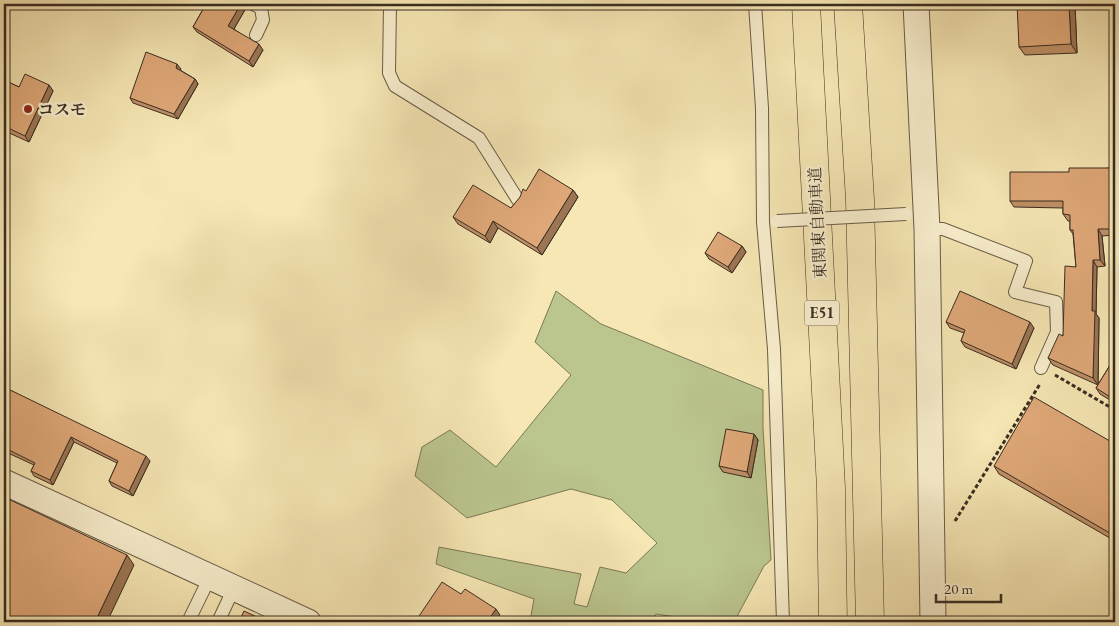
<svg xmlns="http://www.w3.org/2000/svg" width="1119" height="626" font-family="'EB Garamond','Noto Serif JP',serif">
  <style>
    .green { fill: #bbc58e; stroke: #7a7958 }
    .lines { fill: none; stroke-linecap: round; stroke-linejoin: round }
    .service-casing { stroke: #685c47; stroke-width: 14 }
    .minor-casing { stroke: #685c47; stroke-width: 27 }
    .motorway-casing { stroke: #392d23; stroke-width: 29 }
    .path { stroke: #392d23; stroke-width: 3; stroke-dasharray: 4 2.5; stroke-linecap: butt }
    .service { stroke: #f9efce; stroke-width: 12 }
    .minor { stroke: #f9efce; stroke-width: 25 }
    .motorway { stroke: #f6e7b4; stroke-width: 28 }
    .service-bridge-casing { stroke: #685c47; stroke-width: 14; stroke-linecap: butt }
    .service-bridge { stroke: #f9efce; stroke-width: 12 }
    .wall { fill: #c09067; stroke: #392d23 }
    .shaded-wall { fill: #9c7654; stroke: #392d23 }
    .building { fill: #dfa878; stroke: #392d23 }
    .poi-dot { fill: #8f2418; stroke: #f9efce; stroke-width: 2 }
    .labels { text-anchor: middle; stroke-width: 5; stroke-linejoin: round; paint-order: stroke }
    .shield { fill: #f9efce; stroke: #736756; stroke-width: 1 }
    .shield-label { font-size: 15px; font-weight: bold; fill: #392d23 }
    .poi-label { font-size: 16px; font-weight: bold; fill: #392d23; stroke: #f9efce; text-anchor: start }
    .street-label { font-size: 16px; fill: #392d23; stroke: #f9efce }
  </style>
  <rect width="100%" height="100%" fill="#f6e7b4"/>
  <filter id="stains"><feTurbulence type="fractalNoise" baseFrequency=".004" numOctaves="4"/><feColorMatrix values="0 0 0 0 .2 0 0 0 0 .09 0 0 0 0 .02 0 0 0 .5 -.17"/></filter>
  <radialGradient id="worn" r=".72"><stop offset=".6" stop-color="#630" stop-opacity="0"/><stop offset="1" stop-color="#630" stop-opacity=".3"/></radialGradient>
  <!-- green -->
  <polygon class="green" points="556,291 601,324 763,390 763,428 771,560 764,566 734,622 707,622 656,614 651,622 535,622 530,621 534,599 436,564 439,547 581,574 574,604 587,607 600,567 626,573 657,543 612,500 571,489 467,518 415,476 422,447 450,430 496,467 571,375 535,342"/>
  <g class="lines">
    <!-- service casing -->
    <g class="service-casing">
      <g id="service">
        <polyline points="253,4 261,8 263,20 256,35"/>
        <polyline points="390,4 389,73 395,86 479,138 518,200"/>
        <polyline points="755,4 762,108 763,222 774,349 783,622"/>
        <polyline points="927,229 943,229 1026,261 1015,292 1056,302 1057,332 1041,368"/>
        <polyline points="188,622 210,577"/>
        <polyline points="218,622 234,588"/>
      </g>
    </g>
    <!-- minor casing -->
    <g class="minor-casing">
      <g id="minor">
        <polyline points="916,4 927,229 933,622"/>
        <polyline points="4,482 308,622"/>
      </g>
    </g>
    <!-- motorway casing -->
    <g class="motorway-casing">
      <g id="motorway">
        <polyline points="806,4 831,488 833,622"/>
        <polyline points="848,4 860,200 870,622"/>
      </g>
    </g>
    <!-- path -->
    <g class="path">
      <polyline points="1055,375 1115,410"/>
      <polyline points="955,521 1040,384"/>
    </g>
    <!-- service -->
    <use href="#service" class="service"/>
    <!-- minor -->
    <use href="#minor" class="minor"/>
    <!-- motorway -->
    <use href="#motorway" class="motorway"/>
    <!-- service-bridge casing -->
    <g class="service-bridge-casing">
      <polyline id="service-bridge" points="777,221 906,214"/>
    </g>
    <!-- service-bridge -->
    <use href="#service-bridge" class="service-bridge"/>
  </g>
  <!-- wall -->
  <g class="wall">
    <polygon points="206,4 243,4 246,8 234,29 263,50 253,67 197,32 193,27"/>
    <polygon points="1075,4 1077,53 1025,55 1019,47"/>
    <polygon points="181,69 180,70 195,79 198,84 178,119 133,103 130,98"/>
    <polygon points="4,80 19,87 49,85 53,91 29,142 5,131 4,129 4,120 6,115 4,114"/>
    <polygon points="1110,168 1115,174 1115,235 1102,236 1105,266 1097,267 1096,314 1099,318 1098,385 1053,365 1048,358 1063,336 1076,267 1073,234 1070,230 1070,221 1068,221 1063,214 1063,208 1014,207 1010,201 1069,172"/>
    <polygon points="573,190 578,197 542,255 498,228 490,243 458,224 453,217 511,208 526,191"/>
    <polygon points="742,246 746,252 732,273 709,259 705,253"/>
    <polygon points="946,322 1034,328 1016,369 965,347 961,341 964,333 950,328"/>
    <polygon points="1115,357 1115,403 1100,394 1096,388"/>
    <polygon points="4,387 150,461 133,496 112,486 109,481 117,463 74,442 53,485 34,476 31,471 34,465 8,453 4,447"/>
    <polygon points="754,434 758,440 751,478 723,472 719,466"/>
    <polygon points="1115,444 1115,541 999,474 994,466"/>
  </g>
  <!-- shaded-wall -->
  <g class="shaded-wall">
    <polygon points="241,4 243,4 246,8 232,32 228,26"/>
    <polygon points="1069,4 1075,4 1077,53 1071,44"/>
    <polygon points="259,44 263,50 253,67 249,61"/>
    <polygon points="177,64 181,69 179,73 176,68"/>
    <polygon points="195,79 198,84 178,119 174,114"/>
    <polygon points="49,85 53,91 29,142 25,136"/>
    <polygon points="1110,168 1115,174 1115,235 1111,229"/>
    <polygon points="573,190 578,197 542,255 537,248"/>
    <polygon points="493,221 498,228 490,243 485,236"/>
    <polygon points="1098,229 1102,236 1105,266 1100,260"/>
    <polygon points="742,246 746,252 732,273 728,267"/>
    <polygon points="1093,260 1097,267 1096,314 1099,318 1098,385 1093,378 1092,311"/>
    <polygon points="1030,322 1034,328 1016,369 1012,364"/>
    <polygon points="754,434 758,440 751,478 747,472"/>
    <polygon points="71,437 74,442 53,485 50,480"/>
    <polygon points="146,456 150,461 133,496 129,491"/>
    <polygon points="127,555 134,565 107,622 95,622"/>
    <polygon points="496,609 500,615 495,622 487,622"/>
  </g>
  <!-- building -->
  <g class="building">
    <polygon points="206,4 241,4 228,26 259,44 249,61 193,27"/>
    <polygon points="1017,4 1069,4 1071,44 1019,47"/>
    <polygon points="146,52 177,64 176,68 195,79 174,114 130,98"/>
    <polygon points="25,74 49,85 25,136 4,126 4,120 7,112 4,110 4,80 19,87"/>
    <polygon points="1069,168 1110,168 1111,229 1098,229 1100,260 1093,260 1092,311 1095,311 1093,378 1048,358 1059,334 1063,336 1065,266 1076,267 1073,230 1070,230 1070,215 1063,214 1063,201 1010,201 1010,172 1069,172"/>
    <polygon points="539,169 573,190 537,248 493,221 485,236 453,217 473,185 511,208 520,197 523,189 526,191"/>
    <polygon points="718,232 742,246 728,267 705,253"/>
    <polygon points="960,291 1030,322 1012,364 961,341 965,330 946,322"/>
    <polygon points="1115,357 1115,400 1096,388"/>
    <polygon points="4,387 146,456 129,491 109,481 118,461 71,437 50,480 31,471 35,463 5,448 6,445 4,444"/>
    <polygon points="1034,397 1115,444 1115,536 994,466"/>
    <polygon points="726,429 754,434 747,472 719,466"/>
    <polygon points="4,497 127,555 95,622 4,622"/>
    <polygon points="442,582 461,594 465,589 496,609 487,622 415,622"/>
    <polygon points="244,611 268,622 239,622"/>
    <polygon points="651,617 664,622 650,622"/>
  </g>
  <!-- markers -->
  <circle class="poi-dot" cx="28" cy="109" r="5"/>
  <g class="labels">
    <!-- shield labels -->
    <rect class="shield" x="804.5" y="300.5" width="35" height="25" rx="4"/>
    <g class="shield-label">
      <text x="822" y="318">E51</text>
    </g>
    <!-- poi labels -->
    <g class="poi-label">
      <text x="38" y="115">コスモ</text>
    </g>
    <!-- street labels -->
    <g class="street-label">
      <text transform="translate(817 223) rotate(-93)" y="6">東関東自動車道</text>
    </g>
  </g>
  <!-- margin -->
  <rect width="1119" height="626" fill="none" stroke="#f6e7b4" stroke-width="20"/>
  <rect x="5" y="5" width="1109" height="616" fill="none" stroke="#392d23" stroke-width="2.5"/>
  <rect x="10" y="10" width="1099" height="606" fill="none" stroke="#392d23"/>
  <!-- scale -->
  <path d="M936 594v8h65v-8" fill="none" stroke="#392d23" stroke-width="2.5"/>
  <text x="944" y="594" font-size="15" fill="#392d23" stroke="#f9efce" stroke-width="4" paint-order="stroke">20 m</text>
  <rect width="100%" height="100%" filter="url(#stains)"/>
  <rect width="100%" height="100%" fill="url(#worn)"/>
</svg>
